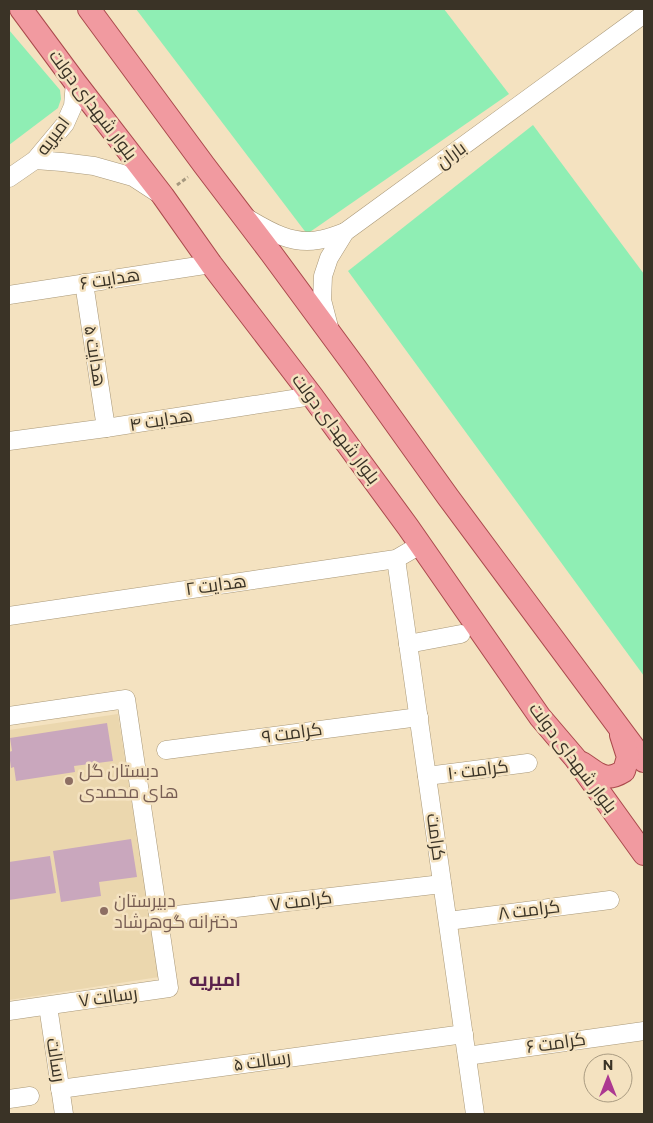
<svg xmlns="http://www.w3.org/2000/svg" width="653" height="1123" font-family="Commissioner,Cairo,sans-serif">
  <style>
    .built { fill: #ebd7ae }
    .green { fill: #8feeb4 }
    .building { fill: #c9a7bd }
    .lines { fill: none; stroke-linecap: round; stroke-linejoin: round }
    .minor-casing { stroke: #a99878; stroke-width: 19 }
    .major-casing { stroke: #aa4a4c; stroke-width: 24 }
    .path { stroke: #a5987f; stroke-width: 3; stroke-dasharray: 4 2.5; stroke-linecap: butt }
    .minor { stroke: #fff; stroke-width: 18 }
    .major { stroke: #f19aa0; stroke-width: 22 }
    .education-dot { fill: #8d6e63; stroke: #f4e2c0; stroke-width: 2 }
    .labels { text-anchor: middle; stroke-width: 5; stroke-linejoin: round; paint-order: stroke }
    .street-label { font-size: 18px; fill: #3a3326; stroke: #f4e2c0 }
    .education-label { font-size: 18px; fill: #785e54; stroke: #f4e2c0; text-anchor: start }
    .neighbourhood-label { font-size: 19px; font-weight: bold; fill: #5a224c; stroke: #f4e2c0 }
  </style>
  <rect width="100%" height="100%" fill="#f4e2c0"/>
  <!-- built -->
  <polygon class="built" points="118,714 159,977 9,1000 9,730"/>
  <!-- green -->
  <g class="green">
    <polygon points="136,9 444,9 509,94 307,234"/>
    <polygon points="9,30 60,90 61,99 58,108 9,145"/>
    <polygon points="533,125 644,274 644,676 348,271"/>
  </g>
  <!-- building -->
  <g class="building">
    <polygon points="107,723 113,761 74,766 75,772 16,781 14,767 11,768 9,753 9,752 12,751 10,738"/>
    <polygon points="131,839 137,877 99,882 101,896 61,902 53,851"/>
    <polygon points="50,856 56,893 9,900 9,862"/>
  </g>
  <g class="lines">
    <!-- minor casing -->
    <g class="minor-casing">
      <g id="minor">
        <polyline points="35,160 62,162 94,166 133,177 156,192"/>
        <polyline points="9,178 35,160 65,124 73,106 75,82"/>
        <path d="M247,218C269,231 292,245 318,240C327,239 336,235 345,232"/>
        <polyline points="84,283 106,428"/>
        <polyline points="9,295 211,264"/>
        <polyline points="329,327 322,300 323,276 329,258 345,232 644,14"/>
        <polyline points="9,441 106,428 312,396"/>
        <polyline points="396,559 475,1114"/>
        <polyline points="9,616 396,559 420,545"/>
        <polyline points="408,644 461,634"/>
        <polyline points="9,716 126,699 169,988 9,1011"/>
        <polyline points="166,750 419,717"/>
        <polyline points="427,776 528,763"/>
        <polyline points="159,917 442,884"/>
        <polyline points="448,921 610,900"/>
        <polyline points="48,1006 64,1114"/>
        <polyline points="467,1056 644,1031"/>
        <polyline points="60,1089 464,1034"/>
        <polyline points="9,1099 30,1096"/>
      </g>
    </g>
    <!-- major casing -->
    <g class="major-casing">
      <g id="major">
        <polyline points="21,9 75,82 163,196 211,264 312,396 408,527 540,717 575,758 644,854"/>
        <polyline points="89,9 204,165 271,253 355,367 448,497 644,761"/>
        <path d="M582,763C599,774 605,783 624,771L628,757L621,735"/>
      </g>
    </g>
    <!-- path -->
    <polyline class="path" points="177,185 188,177"/>
    <!-- minor -->
    <use href="#minor" class="minor"/>
    <!-- major -->
    <use href="#major" class="major"/>
  </g>
  <!-- markers -->
  <g class="education-dot">
    <circle cx="69" cy="781" r="5"/>
    <circle cx="104" cy="911" r="5"/>
  </g>
  <g class="labels">
    <!-- street labels -->
    <g class="street-label">
      <text transform="translate(93 105) rotate(53)" y="6">بلوار شهدای دولت</text>
      <text transform="translate(53 136) rotate(-53)" y="6">امیریه</text>
      <text transform="translate(451 155) rotate(-36)" y="6">باران</text>
      <text transform="translate(110 279) rotate(-9)" y="6">هدایت ۶</text>
      <text transform="translate(95 356) rotate(81)" y="6">هدایت ۵</text>
      <text transform="translate(161 420) rotate(-9)" y="6">هدایت ۴</text>
      <text transform="translate(336 429) rotate(53)" y="6">بلوار شهدای دولت</text>
      <text transform="translate(216 585) rotate(-8)" y="6">هدایت ۲</text>
      <text transform="translate(292 733) rotate(-8)" y="6">کرامت ۹</text>
      <text transform="translate(573 758) rotate(53)" y="6">بلوار شهدای دولت</text>
      <text transform="translate(478 770) rotate(-7)" y="6">کرامت ۱۰</text>
      <text transform="translate(436 837) rotate(82)" y="6">کرامت</text>
      <text transform="translate(301 901) rotate(-7)" y="6">کرامت ۷</text>
      <text transform="translate(529 910) rotate(-7)" y="6">کرامت ۸</text>
      <text transform="translate(108 997) rotate(-8)" y="6">رسالت ۷</text>
      <text transform="translate(556 1043) rotate(-8)" y="6">کرامت ۶</text>
      <text transform="translate(56 1060) rotate(81)" y="6">رسالت</text>
      <text transform="translate(262 1061) rotate(-8)" y="6">رسالت ۵</text>
    </g>
    <!-- education labels -->
    <g class="education-label">
      <text x="79" y="777">دبستان گل<tspan x="79" dy="21">های محمدی</tspan></text>
      <text x="114" y="907">دبیرستان<tspan x="114" dy="21">دخترانه گوهرشاد</tspan></text>
    </g>
    <!-- neighbourhood labels -->
    <g class="neighbourhood-label">
      <text x="215" y="986">امیریه</text>
    </g>
  </g>
  <!-- border -->
  <rect width="653" height="1123" fill="none" stroke="#3a3326" stroke-width="20"/>
  <!-- north arrow -->
  <g transform="translate(608 1078)"><circle r="24" fill="#f4e2c0" stroke="#aa9c82"/>
  <path d="M0-4L9 19L0 12L-9 19Z" fill="#ac3891"/>
  <text y="-8" font-size="14" font-weight="bold" text-anchor="middle" fill="#3a3326">N</text>
  </g>
</svg>
